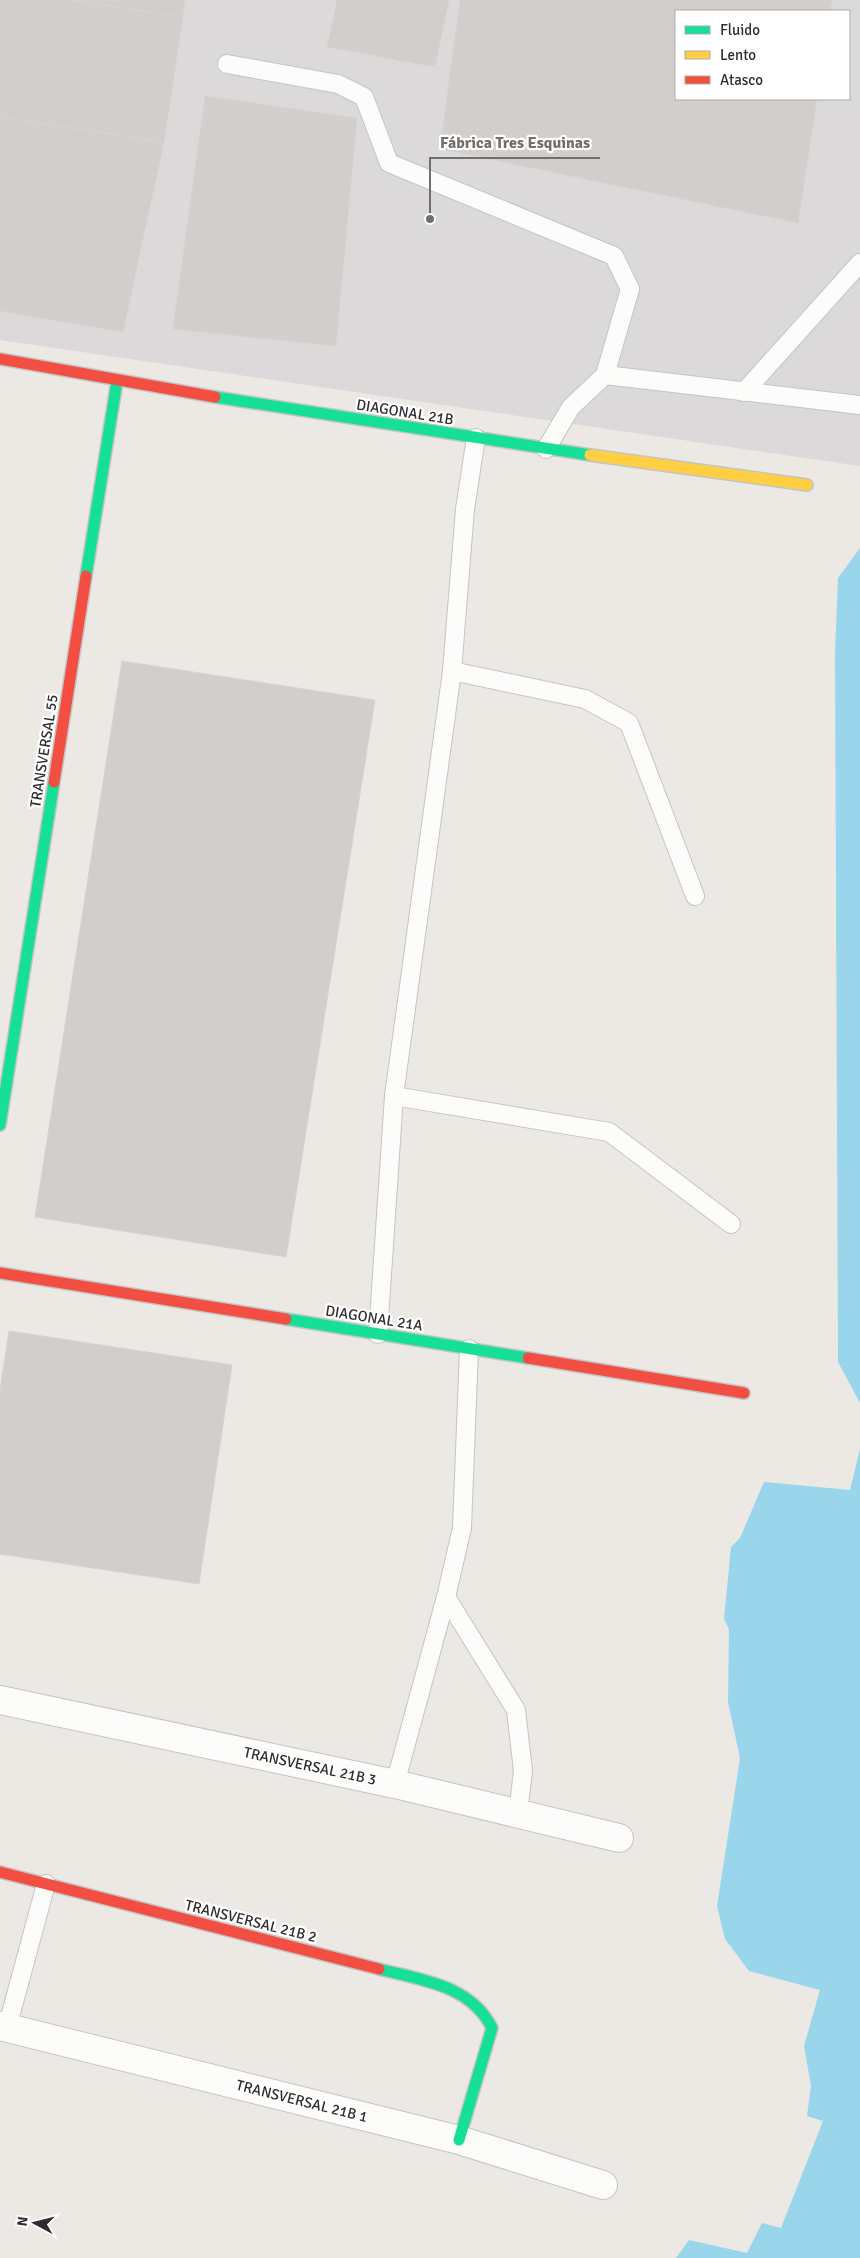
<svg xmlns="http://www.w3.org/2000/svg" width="860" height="2258" font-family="Signika,sans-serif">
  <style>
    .industrial { fill: #dcd9db; fill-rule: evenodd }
    .water { fill: #99d6ec }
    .building { fill: #d1cecb; stroke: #d7d4d0 }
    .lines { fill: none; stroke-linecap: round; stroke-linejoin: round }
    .lane-casing { stroke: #c5c4c5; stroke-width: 20 }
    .street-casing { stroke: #c5c4c5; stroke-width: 30 }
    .fast-casing { stroke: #c5c4c5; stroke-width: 14 }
    .slow-casing { stroke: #c5c4c5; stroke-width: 14 }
    .jam-casing { stroke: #c5c4c5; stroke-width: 14 }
    .lane { stroke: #fcfcfb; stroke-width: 18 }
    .street { stroke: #fcfcfb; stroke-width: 28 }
    .fast { stroke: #16e098; stroke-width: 11 }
    .slow { stroke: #ffcf43; stroke-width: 11 }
    .jam { stroke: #f24e42; stroke-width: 11 }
    .labels { text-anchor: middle; stroke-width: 4.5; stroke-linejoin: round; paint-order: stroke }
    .street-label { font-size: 15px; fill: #2e2e2e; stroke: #fff }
    .leader { fill: none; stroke: #706f6e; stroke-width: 2 }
    .callout-dot { fill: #706f6e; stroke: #fff; stroke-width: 2 }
    .callout-label { font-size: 16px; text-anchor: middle; font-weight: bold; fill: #706f6e; stroke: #fff; stroke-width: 4.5; stroke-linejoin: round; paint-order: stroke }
  </style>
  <rect width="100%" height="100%" fill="#ece8e4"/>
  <!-- industrial -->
  <path class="industrial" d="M0,0H860V466L0,340ZM676,11H849V99H676Z"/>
  <!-- water -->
  <g class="water">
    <polygon points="860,548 860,1403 838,1362 835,654 838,578"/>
    <polygon points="860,1449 860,2258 676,2258 689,2240 747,2253 762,2223 781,2228 823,2121 807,2116 811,2086 804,2046 820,1990 749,1971 725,1939 717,1906 740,1758 728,1702 729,1629 724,1619 731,1547 740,1538 764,1482 850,1490"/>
  </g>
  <!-- building -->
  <g class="building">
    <polygon points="0,0 72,0 183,17 164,142 0,117"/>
    <polygon points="72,0 185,0 183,17"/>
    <polygon points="337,0 449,0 435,67 327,47"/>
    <polygon points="460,0 832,0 830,11 676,11 676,99 817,99 798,223 440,149"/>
    <polygon points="205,96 357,118 336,346 173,329"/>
    <polygon points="0,117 164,142 123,332 0,311"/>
    <polygon points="122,661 375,700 286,1257 35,1217"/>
    <polygon points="9,1331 232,1365 199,1584 0,1554 0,1390"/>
  </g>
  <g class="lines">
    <!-- lane casing -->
    <g class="lane-casing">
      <g id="lane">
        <polyline points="227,64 338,84 364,97 389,163 614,256 630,289 605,375 571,407 546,449"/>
        <polyline points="605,375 860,405"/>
        <polyline points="744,392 860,263"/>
        <polyline points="452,671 585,699 629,723 695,896"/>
        <polyline points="394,1096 609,1132 731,1224"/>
        <polyline points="378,1334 394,1096 452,671 465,509 476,438"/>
        <polyline points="446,1597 516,1710 523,1771 518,1813"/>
        <polyline points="395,1784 446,1597 462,1528 469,1349"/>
        <polyline points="7,2028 46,1884"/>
      </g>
    </g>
    <!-- street casing -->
    <g class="street-casing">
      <g id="street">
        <polyline points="0,1700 395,1784 619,1838"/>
        <polyline points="0,2026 459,2140 603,2185"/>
      </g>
    </g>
    <!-- fast casing -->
    <g class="fast-casing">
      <g id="fast">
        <polyline points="215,397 590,455"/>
        <polyline points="86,576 117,381"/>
        <polyline points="0,1125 54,782"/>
        <polyline points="286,1319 528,1358"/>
        <path d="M379,1969C421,1980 471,1985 492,2028L459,2140"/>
      </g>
    </g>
    <!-- slow casing -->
    <g class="slow-casing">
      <polyline id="slow" points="590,455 807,485"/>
    </g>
    <!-- jam casing -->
    <g class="jam-casing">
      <g id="jam">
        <polyline points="0,359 215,397"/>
        <polyline points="54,782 86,576"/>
        <polyline points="0,1273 286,1319"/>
        <polyline points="528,1358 744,1393"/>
        <polyline points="0,1872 379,1969"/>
      </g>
    </g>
    <!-- lane -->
    <use href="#lane" class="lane"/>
    <!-- street -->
    <use href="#street" class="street"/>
    <!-- fast -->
    <use href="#fast" class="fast"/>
    <!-- slow -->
    <use href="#slow" class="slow"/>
    <!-- jam -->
    <use href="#jam" class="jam"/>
  </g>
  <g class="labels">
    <!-- street labels -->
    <g class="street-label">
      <text transform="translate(405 412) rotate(9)" y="5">DIAGONAL 21B</text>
      <text transform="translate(44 751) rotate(-81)" y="5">TRANSVERSAL 55</text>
      <text transform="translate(374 1318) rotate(9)" y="5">DIAGONAL 21A</text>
      <text transform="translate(310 1766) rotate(12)" y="5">TRANSVERSAL 21B 3</text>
      <text transform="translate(251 1921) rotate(14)" y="5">TRANSVERSAL 21B 2</text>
      <text transform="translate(302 2101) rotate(14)" y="5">TRANSVERSAL 21B 1</text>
    </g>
  </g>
  <!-- callouts -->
  <path class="leader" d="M430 219L430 158H600"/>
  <circle class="callout-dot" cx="430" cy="219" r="5"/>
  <g class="callout-label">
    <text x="515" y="148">Fábrica Tres Esquinas</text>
  </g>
  <!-- legend -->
  <rect x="675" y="10" width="175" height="90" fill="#ffffff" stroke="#ababab"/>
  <rect x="685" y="26" width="25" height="8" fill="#16e098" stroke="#ababab"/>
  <text x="720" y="35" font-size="15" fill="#2e2e2e">Fluido</text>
  <rect x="685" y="51" width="25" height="8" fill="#ffcf43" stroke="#ababab"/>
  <text x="720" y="60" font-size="15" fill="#2e2e2e">Lento</text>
  <rect x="685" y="76" width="25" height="8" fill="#f24e42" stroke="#ababab"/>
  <text x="720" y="85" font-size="15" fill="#2e2e2e">Atasco</text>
  <!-- north arrow -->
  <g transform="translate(35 2223) rotate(277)" stroke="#ffffff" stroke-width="4" paint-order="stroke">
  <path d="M0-4L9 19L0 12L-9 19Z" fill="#2e2e2e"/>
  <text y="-8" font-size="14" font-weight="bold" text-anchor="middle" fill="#2e2e2e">N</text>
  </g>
</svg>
